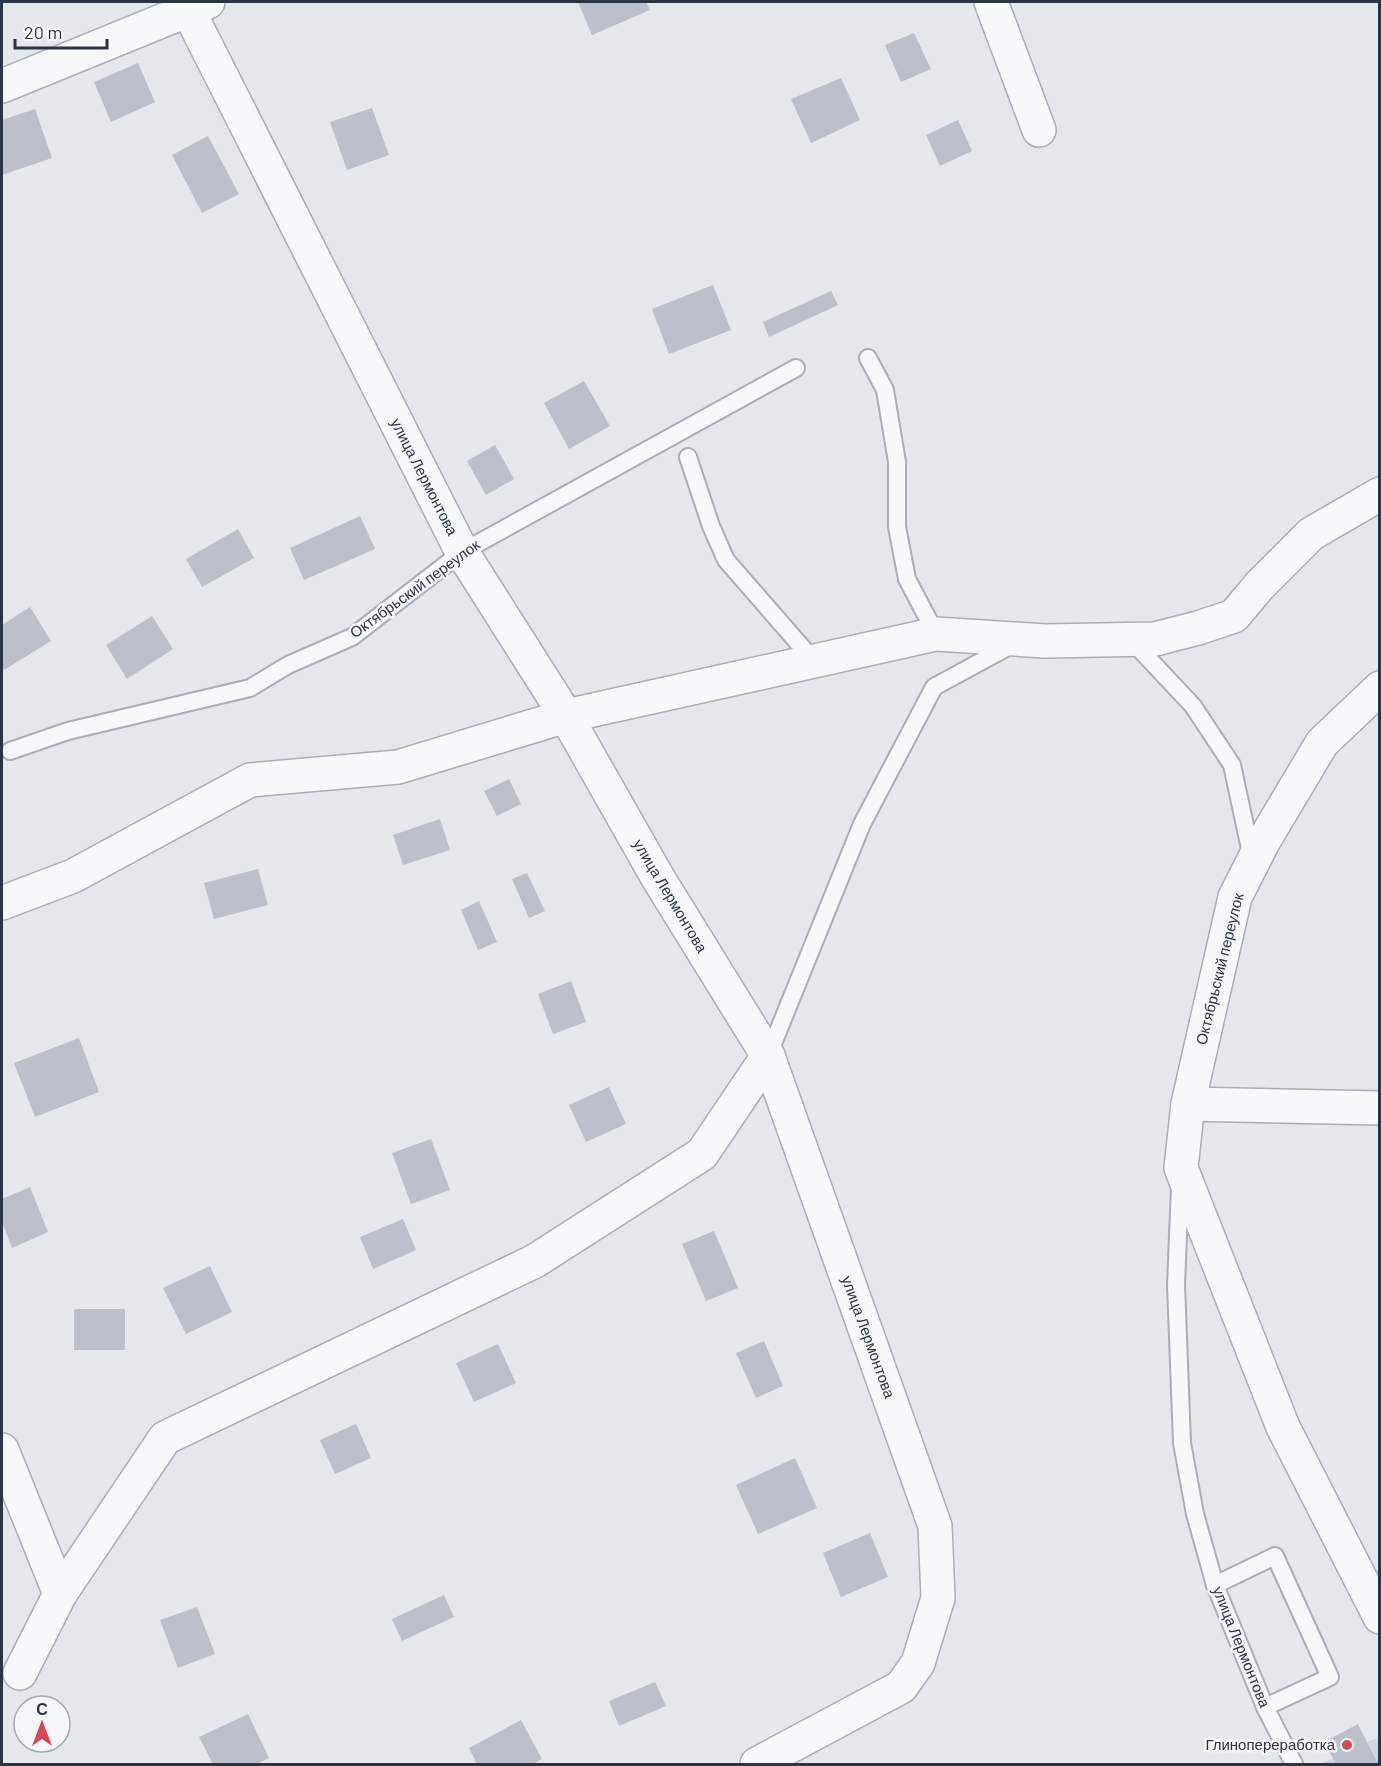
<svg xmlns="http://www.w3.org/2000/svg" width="1381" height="1766" font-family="Barlow,sans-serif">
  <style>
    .built { fill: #d2d6de }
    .building { fill: #bbc0ca }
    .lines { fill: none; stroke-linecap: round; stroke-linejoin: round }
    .service-casing { stroke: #a9aeb7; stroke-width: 20 }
    .minor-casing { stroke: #a9aeb7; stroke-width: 36 }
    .tertiary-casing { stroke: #a9aeb7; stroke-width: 36 }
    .service { stroke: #f7f8fa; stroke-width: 16 }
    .minor { stroke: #f7f8fa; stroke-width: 33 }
    .tertiary { stroke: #f7f8fa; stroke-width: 33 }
    .poi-dot { fill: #d1495b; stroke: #f4f6f9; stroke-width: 2 }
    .labels { text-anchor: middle; stroke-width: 5; stroke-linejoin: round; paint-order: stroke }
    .street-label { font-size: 15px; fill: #2b3445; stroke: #f4f6f9 }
    .poi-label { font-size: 15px; fill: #2b3445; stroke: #f4f6f9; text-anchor: end }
  </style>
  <rect width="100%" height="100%" fill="#e4e7ec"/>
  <!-- built -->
  <polygon class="built" points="1379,1737 1379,1764 1320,1764"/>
  <!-- building -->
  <g class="building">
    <polygon points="578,2 646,2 650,10 592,35"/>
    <polygon points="914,33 931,69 901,82 885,45"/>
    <polygon points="138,63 155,102 111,122 94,82"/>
    <polygon points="841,78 860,120 811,143 791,99"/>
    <polygon points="372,108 389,155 347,170 330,122"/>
    <polygon points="35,109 52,158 2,175 2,120"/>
    <polygon points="958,120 972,151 940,166 926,135"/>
    <polygon points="208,136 239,194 202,213 172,155"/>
    <polygon points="713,285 731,330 669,354 652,309"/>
    <polygon points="831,291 838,305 769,337 763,322"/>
    <polygon points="584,381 610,426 569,449 544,403"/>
    <polygon points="495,445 514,479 486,495 467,461"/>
    <polygon points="360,516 375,549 304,580 290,548"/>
    <polygon points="238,529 254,558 202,587 186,559"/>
    <polygon points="30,607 51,641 4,670 2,666 2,625"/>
    <polygon points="152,616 173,649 127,679 106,645"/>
    <polygon points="509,779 521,804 497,816 484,791"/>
    <polygon points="440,819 450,850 403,865 393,835"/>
    <polygon points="258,869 268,905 214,919 204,883"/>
    <polygon points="527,873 545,911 529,918 512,879"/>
    <polygon points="479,901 497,942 478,950 461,910"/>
    <polygon points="571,981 586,1022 553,1034 538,994"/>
    <polygon points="79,1038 99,1092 35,1117 14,1063"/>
    <polygon points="609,1087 626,1124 586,1142 569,1105"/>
    <polygon points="431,1139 450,1190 411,1204 392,1153"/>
    <polygon points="30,1187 48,1232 12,1248 2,1222 2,1199"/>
    <polygon points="403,1219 416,1250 373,1269 360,1237"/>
    <polygon points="714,1231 738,1288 706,1301 682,1244"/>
    <polygon points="210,1266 232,1312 186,1334 163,1288"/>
    <rect x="74" y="1309" width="51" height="41"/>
    <polygon points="764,1341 783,1386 756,1398 736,1353"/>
    <polygon points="498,1344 516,1383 474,1402 456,1363"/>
    <polygon points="356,1424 371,1458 335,1474 320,1440"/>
    <polygon points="795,1458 817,1508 758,1534 736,1485"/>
    <polygon points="870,1533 888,1577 841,1597 823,1553"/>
    <polygon points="444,1595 454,1617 402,1641 392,1619"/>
    <polygon points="197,1607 215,1654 178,1668 160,1620"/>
    <polygon points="655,1682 666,1706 619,1726 609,1701"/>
    <polygon points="248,1714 269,1758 256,1764 213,1764 199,1737"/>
    <polygon points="521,1720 542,1759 533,1764 477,1764 469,1748"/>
    <polygon points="1358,1724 1378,1764 1336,1764 1324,1742"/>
  </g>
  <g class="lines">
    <!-- service casing -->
    <g class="service-casing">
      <g id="service">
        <polyline points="868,358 885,390 897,462 897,527 907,579 936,634"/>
        <polyline points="688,457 711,526 726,560 814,661"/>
        <polyline points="1131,640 1193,706 1232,765 1252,858"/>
        <polyline points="10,751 68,731 250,688 288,665 352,637 462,552 796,368"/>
        <polyline points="768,1056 862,824 934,687 1015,643"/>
        <polyline points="1180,1187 1176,1285 1182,1443 1195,1514 1215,1585 1265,1707 1294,1764"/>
        <polyline points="1215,1585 1275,1556 1330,1677 1265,1707"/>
      </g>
    </g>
    <!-- minor casing -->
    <g class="minor-casing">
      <g id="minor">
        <polyline points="184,2 462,552 566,716 658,878 768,1056 935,1526 938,1598 918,1663 901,1687 757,1764"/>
        <polyline points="991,2 1039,130"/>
        <polyline points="2,86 208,2"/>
        <polyline points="2,903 73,876 250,780 398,767 566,716 936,634 1045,641 1155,639 1198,628 1234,616 1260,585 1311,534 1380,494"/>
        <polyline points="1188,1104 1380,1108"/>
        <polyline points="2,1450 60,1594 20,1673"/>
        <polyline points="60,1594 165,1438 535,1261 702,1154 768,1056"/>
      </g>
    </g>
    <!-- tertiary casing -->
    <g class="tertiary-casing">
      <polyline id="tertiary" points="1380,688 1322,743 1263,842 1235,897 1188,1104 1181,1168 1283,1427 1380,1617"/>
    </g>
    <!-- service -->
    <use href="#service" class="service"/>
    <!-- minor -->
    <use href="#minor" class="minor"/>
    <!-- tertiary -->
    <use href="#tertiary" class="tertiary"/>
  </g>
  <!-- markers -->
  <circle class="poi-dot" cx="1347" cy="1745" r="6"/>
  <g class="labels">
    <!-- street labels -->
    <g class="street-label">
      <text transform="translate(424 477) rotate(63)" y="5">улица Лермонтова</text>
      <text transform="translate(415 589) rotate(-36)" y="5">Октябрьский переулок</text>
      <text transform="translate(670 896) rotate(59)" y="5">улица Лермонтова</text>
      <text transform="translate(1220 969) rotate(-76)" y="5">Октябрьский переулок</text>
      <text transform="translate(868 1337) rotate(70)" y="5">улица Лермонтова</text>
      <text transform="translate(1241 1647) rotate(68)" y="5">улица Лермонтова</text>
    </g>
    <!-- poi labels -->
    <g class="poi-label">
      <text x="1335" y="1750">Глинопереработка</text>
    </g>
  </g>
  <!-- border -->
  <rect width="1381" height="1766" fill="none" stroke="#2b3445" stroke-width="6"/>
  <!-- north arrow -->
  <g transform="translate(42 1724)"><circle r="28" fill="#f4f6f9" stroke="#a4a8b1" stroke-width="1.5"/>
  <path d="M0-4.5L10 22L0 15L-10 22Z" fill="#d1495b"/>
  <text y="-9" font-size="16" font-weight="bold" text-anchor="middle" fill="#2b3445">С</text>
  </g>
  <!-- scale -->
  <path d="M15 39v9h92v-9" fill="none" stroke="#2b3445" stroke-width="3"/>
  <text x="24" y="39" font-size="18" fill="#2b3445" stroke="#f4f6f9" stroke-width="4.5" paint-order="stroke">20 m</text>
</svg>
